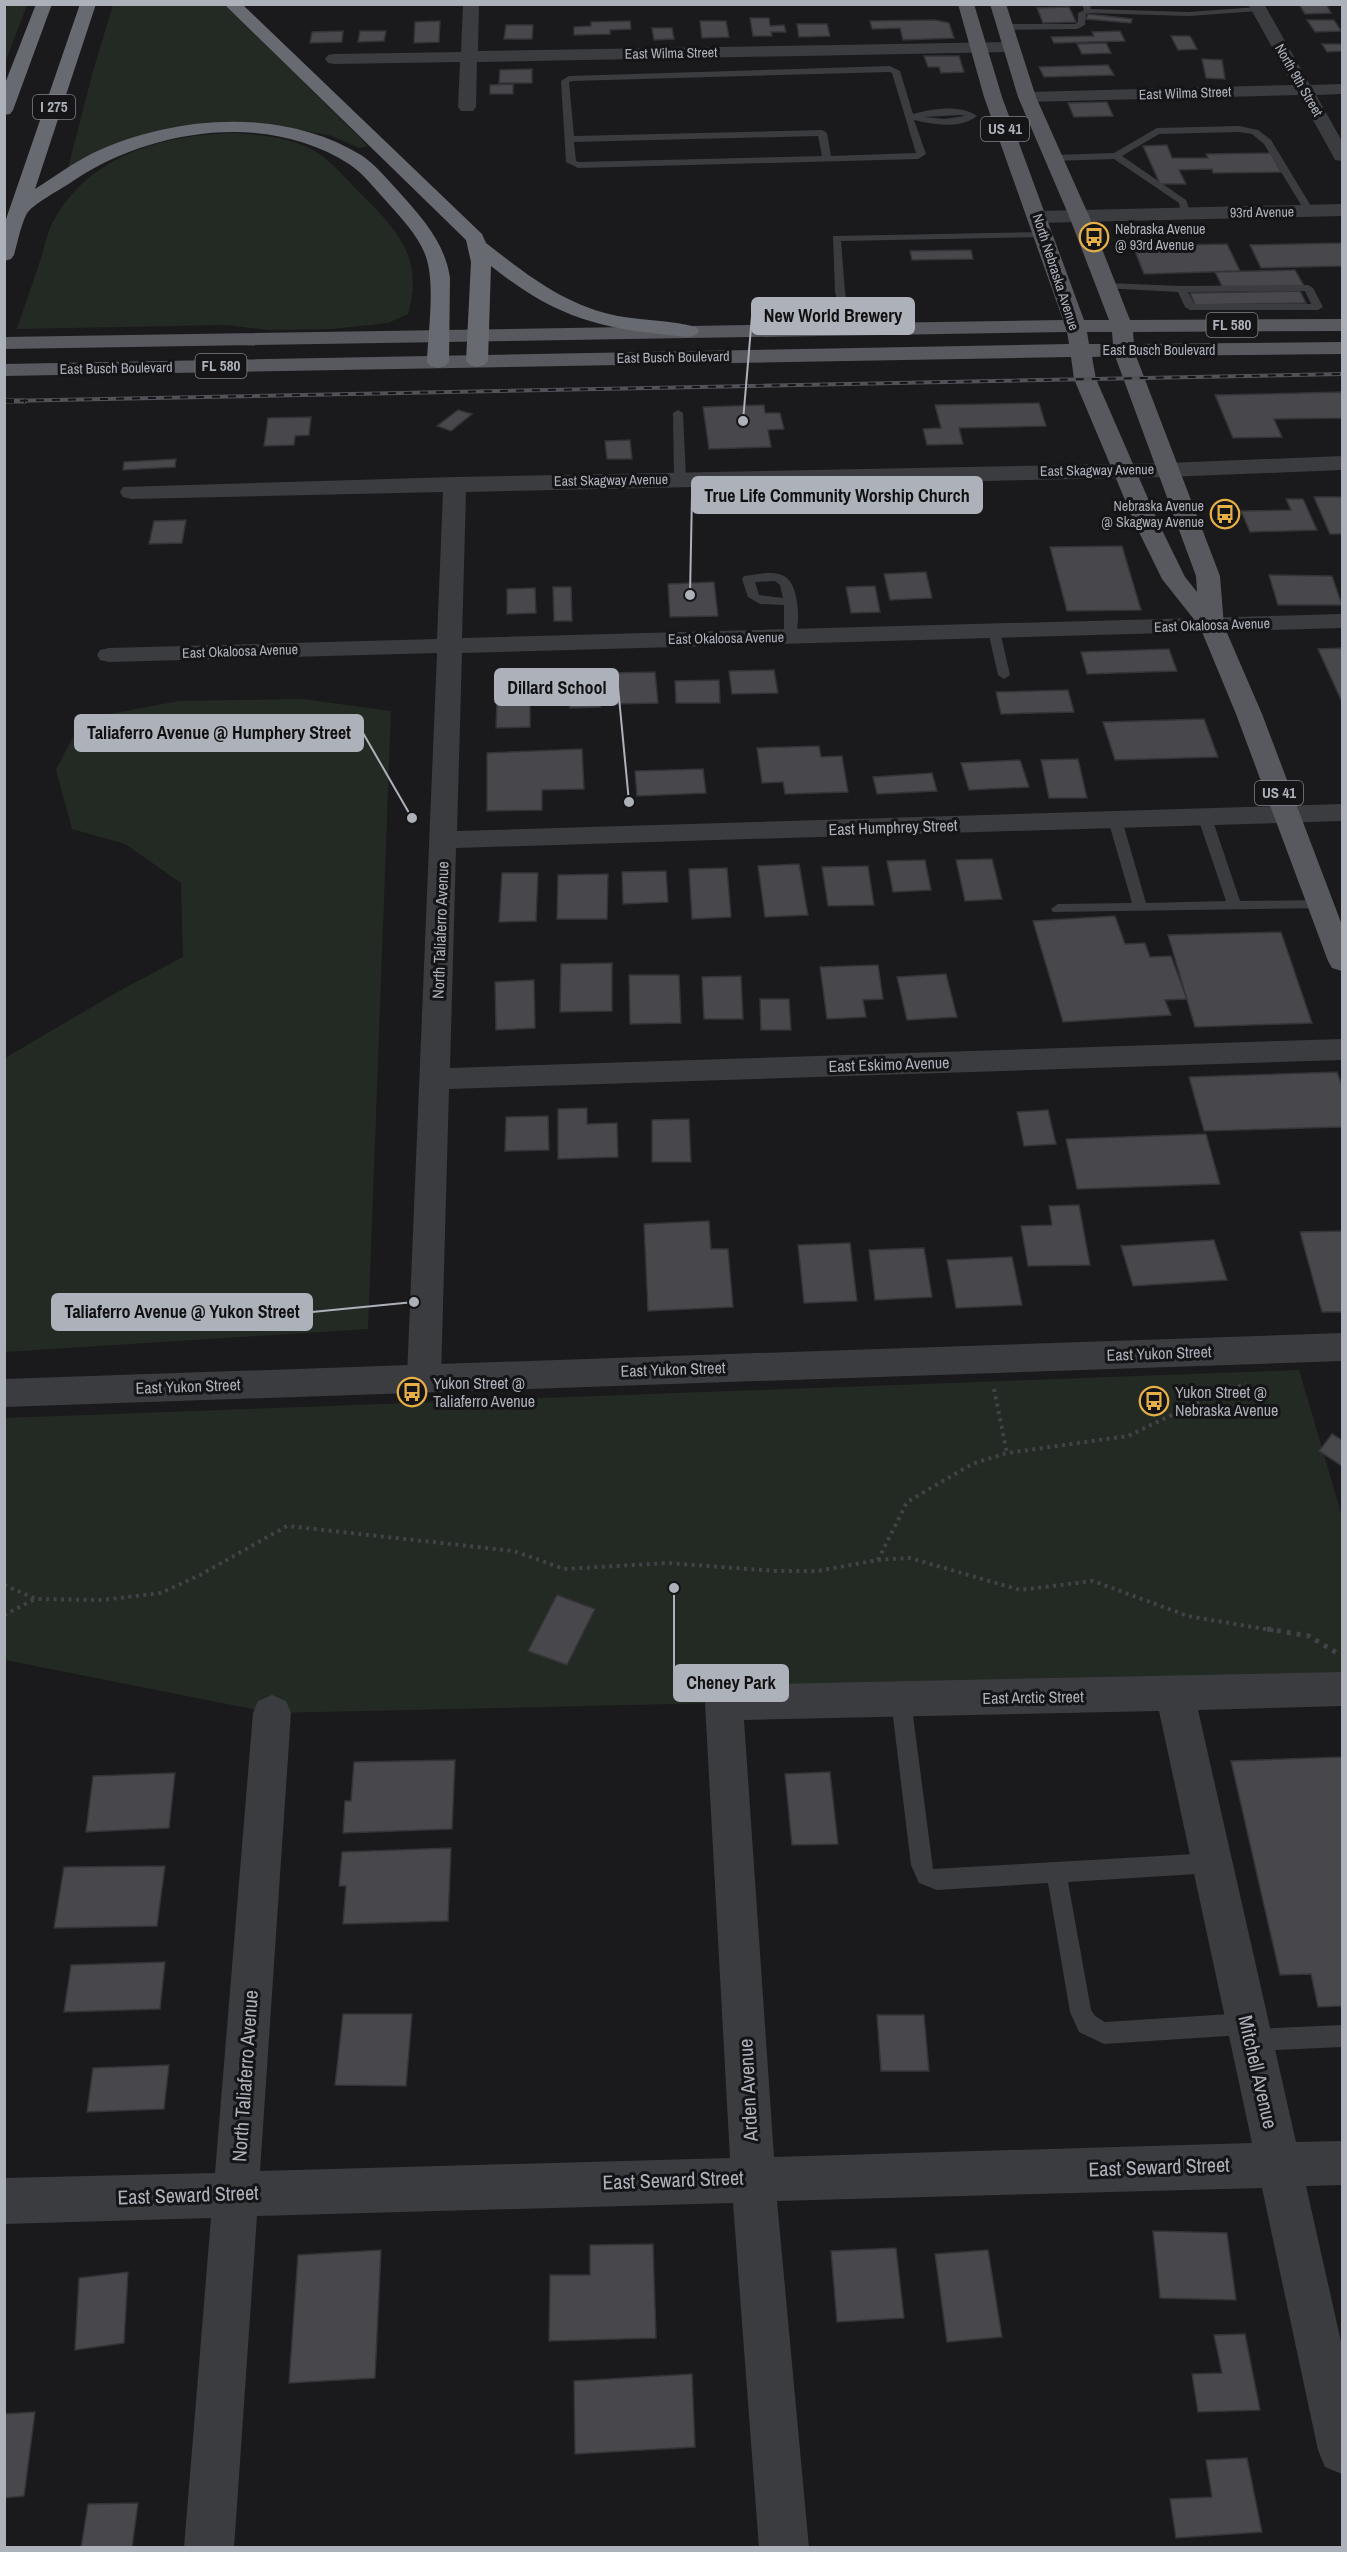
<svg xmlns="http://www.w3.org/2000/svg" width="1347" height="2552" font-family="'Archivo Narrow',sans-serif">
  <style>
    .green { fill: #222a23 }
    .building { fill: #47474c; stroke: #343438; stroke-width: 1.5 }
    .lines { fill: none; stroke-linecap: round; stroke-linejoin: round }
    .path-far1 { stroke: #414347; stroke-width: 4; stroke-dasharray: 3 4.5; stroke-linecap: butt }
    .path { stroke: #414347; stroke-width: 5; stroke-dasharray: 4 6; stroke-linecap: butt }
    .service { fill: #3b3c40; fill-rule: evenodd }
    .minor { fill: #3b3c40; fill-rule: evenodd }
    .tertiary { fill: #3b3c40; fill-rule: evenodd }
    .primary { fill: #57595f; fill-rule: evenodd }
    .motorway { fill: #676a71; fill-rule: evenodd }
    .rail-far1-casing { stroke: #505257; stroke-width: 4 }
    .rail-casing { stroke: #505257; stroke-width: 5 }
    .rail-far1 { stroke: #151517; stroke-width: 2; stroke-dasharray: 8; stroke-linecap: butt }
    .rail { stroke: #151517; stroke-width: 4; stroke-dasharray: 10; stroke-linecap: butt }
    .labels { text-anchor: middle; stroke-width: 6; stroke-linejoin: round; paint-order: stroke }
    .far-street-label { font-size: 14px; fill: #adb1ba; stroke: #151517 }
    .far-poi-label { font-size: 14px; fill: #adb1ba; stroke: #151517; text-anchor: start }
    .shield { fill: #151517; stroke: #7f8289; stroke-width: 1.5 }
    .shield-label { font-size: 15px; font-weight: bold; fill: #adb1ba }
    .street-label { font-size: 16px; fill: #adb1ba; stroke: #151517 }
    .poi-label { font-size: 16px; fill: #adb1ba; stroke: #151517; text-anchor: start }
    .near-street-label { font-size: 20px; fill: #adb1ba; stroke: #151517 }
    .leader { fill: none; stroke: #adb1ba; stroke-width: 2 }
    .callout-dot { fill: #adb1ba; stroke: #151517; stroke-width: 2 }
    .callout { fill: #adb1ba; stroke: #adb1ba; stroke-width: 2 }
    .callout-label { font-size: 18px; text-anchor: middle; font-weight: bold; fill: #111 }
  </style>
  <rect width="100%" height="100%" fill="#1a1a1c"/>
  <!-- green -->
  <g class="green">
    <polygon points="5,4 27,5 5,63 4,5"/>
    <polygon points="113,5 226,5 368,146 359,148 332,136 281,126 199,127 68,168 93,71"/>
    <path d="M235,133C257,135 281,136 302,145C324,153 339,171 355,188C394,227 425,254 408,314L388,323L332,329L269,330L225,325L17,329C25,304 34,280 42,255C45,244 48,230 54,220C91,154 163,135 235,133Z"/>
    <polygon points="303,699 391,711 368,1329 5,1352 5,1058 119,991 183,957 181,883 125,844 72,829 56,770 82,719 179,701"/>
    <polygon points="1299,1370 1342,1516 1342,1689 272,1713 5,1660 4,1418"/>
  </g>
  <!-- building -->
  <g class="building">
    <polygon points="1299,4 1326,4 1331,13 1305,14"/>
    <polygon points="1069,7 1076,22 1043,23 1037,8"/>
    <polygon points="1088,14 1132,19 1131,23 1086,19"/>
    <polygon points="750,18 769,18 770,26 784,25 786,32 771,32 772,36 753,36"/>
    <polygon points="935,20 949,23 954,38 903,40 900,28 872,29 870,21"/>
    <polygon points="1307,20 1334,20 1341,31 1315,32"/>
    <polygon points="440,21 439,42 414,43 415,22"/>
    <polygon points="630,21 631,29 610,30 610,34 574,35 574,27 591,26 591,22"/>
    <polygon points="700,21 726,21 729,37 702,38"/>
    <polygon points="797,24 827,24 830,36 799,37"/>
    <polygon points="506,25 533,25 532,39 504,39"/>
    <polygon points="652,28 672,28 674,39 654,40"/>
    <polygon points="343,31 342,42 310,43 312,32"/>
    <polygon points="360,31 386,31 384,41 358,42"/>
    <polygon points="1120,31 1125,41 1054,43 1051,37 1094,36 1092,32"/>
    <polygon points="1171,36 1190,36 1197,49 1178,50"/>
    <polygon points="1106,43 1111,53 1082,54 1077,44"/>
    <polygon points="1322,44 1342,44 1342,51 1327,52"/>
    <polygon points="924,56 959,56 964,72 941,73 939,67 928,67"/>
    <polygon points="1202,59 1222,60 1225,79 1206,78"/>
    <polygon points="1108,65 1114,75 1044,77 1039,67"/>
    <polygon points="532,69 532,83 499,83 500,70"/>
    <polygon points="513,84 513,94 490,94 490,85"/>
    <polygon points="1107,102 1113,116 1074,117 1068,103"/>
    <polygon points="1167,145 1172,158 1208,158 1206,154 1271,153 1281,172 1213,173 1212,169 1179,170 1186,184 1160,184 1143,146"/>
    <polygon points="1342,243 1342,266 1261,268 1250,245"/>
    <polygon points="1227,244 1240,271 1144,274 1133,246"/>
    <polygon points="971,250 973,259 912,260 910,251"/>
    <polygon points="1295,270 1304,286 1223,288 1215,272"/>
    <polygon points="1300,291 1306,303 1195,305 1190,293"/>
    <polygon points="1342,392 1342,418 1274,419 1282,437 1233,438 1215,395"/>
    <polygon points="1039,403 1046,426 959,428 963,444 927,445 923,429 941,428 935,405"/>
    <polygon points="764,405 765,413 780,413 784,429 768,430 771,447 709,449 703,407"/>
    <polygon points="458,410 472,414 451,431 437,426"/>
    <polygon points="311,417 309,435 295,436 294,445 264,446 268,418"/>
    <polygon points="630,440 632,459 607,459 605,441"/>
    <polygon points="176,459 175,467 123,470 124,462"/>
    <polygon points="1314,497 1342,497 1342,534 1330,534"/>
    <polygon points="1286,499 1303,499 1317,530 1250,532 1241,511 1291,510"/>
    <polygon points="186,520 182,543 149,544 154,521"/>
    <polygon points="1122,546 1141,610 1067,611 1050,547"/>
    <polygon points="926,572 932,598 890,600 884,574"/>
    <polygon points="1269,575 1332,576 1342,605 1278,605"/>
    <polygon points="714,582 718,616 670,617 668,584"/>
    <polygon points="875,586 880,612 851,613 846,587"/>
    <polygon points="553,587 571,587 572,621 554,621"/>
    <polygon points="535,588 536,613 507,614 507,589"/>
    <polygon points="1342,648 1342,702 1318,649"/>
    <polygon points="1169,649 1177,671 1087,674 1081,652"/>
    <polygon points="774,670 778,693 732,694 729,671"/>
    <polygon points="655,672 658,703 612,704 610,673"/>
    <polygon points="597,673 600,707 570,708 567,675"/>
    <polygon points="719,680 720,703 676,703 675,681"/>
    <polygon points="1068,690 1074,712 1001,714 996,692"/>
    <polygon points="530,700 530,727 496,728 497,701"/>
    <polygon points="1204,719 1218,757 1115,760 1103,722"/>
    <polygon points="819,746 821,757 842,756 848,792 785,794 783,782 762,783 757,748"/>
    <polygon points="582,749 584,789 542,790 542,810 487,811 487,753"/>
    <polygon points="1078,759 1087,798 1049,798 1041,760"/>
    <polygon points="1020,760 1029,787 969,790 961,763"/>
    <polygon points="703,769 706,793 637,796 635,771"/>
    <polygon points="932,773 937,791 877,794 873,777"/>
    <polygon points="992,859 1002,899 965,901 956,860"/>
    <polygon points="925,860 931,890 893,892 887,861"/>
    <polygon points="799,864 808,915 765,917 758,866"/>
    <polygon points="868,866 874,905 828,906 822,867"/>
    <polygon points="727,868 731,917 692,919 689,869"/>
    <polygon points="666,871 668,902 623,904 622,872"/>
    <polygon points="502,873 538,873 536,921 499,922"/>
    <polygon points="608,874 607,919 557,919 558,875"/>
    <polygon points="1115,916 1125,944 1145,943 1150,957 1171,956 1187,999 1165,1000 1171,1015 1063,1022 1033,921"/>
    <polygon points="1281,932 1312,1023 1195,1027 1168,935"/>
    <polygon points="612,963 612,1011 560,1012 561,964"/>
    <polygon points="878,965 883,999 863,1000 866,1017 827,1019 820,967"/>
    <polygon points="946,974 957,1017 907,1020 897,977"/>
    <polygon points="629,975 679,975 681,1023 630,1024"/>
    <polygon points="741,976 743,1019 704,1019 702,977"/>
    <polygon points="534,980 535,1028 496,1030 495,982"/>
    <polygon points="760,999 789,999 791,1030 761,1030"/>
    <polygon points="1337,1072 1342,1086 1342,1127 1204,1131 1189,1077"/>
    <polygon points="587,1108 587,1124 617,1123 618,1157 558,1159 558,1109"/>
    <polygon points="1048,1110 1056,1144 1024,1146 1017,1112"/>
    <polygon points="548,1116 549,1150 505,1151 506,1117"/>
    <polygon points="689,1119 691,1162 652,1162 652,1120"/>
    <polygon points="1206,1134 1220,1184 1077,1189 1066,1139"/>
    <polygon points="1079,1205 1090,1265 1028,1266 1021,1226 1052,1225 1049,1206"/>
    <polygon points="709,1221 711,1249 728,1249 733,1307 648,1311 644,1224"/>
    <polygon points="1342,1231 1342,1312 1322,1312 1300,1232"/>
    <polygon points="1214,1240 1227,1280 1133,1286 1121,1246"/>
    <polygon points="850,1243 857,1301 804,1303 798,1245"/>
    <polygon points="924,1248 932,1297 875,1300 869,1250"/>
    <polygon points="1012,1257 1022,1305 956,1308 947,1260"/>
    <polygon points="1332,1434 1342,1440 1342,1466 1319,1451"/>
    <polygon points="557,1595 595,1609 567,1665 528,1651"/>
    <polygon points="1342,1757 1342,2006 1318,2007 1311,1974 1280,1975 1231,1761"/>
    <polygon points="455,1760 452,1829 343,1833 345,1801 351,1801 354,1762"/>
    <polygon points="830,1772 838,1844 792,1845 785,1774"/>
    <polygon points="175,1773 169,1828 86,1832 93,1776"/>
    <polygon points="451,1848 448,1921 343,1924 346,1886 339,1886 342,1852"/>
    <polygon points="165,1866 157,1926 54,1928 64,1867"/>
    <polygon points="165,1962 160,2009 64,2012 71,1965"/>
    <polygon points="343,2014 412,2014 406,2086 335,2085"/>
    <polygon points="877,2015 924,2015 929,2071 881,2071"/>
    <polygon points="169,2065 164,2109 87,2112 93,2068"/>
    <polygon points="1153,2231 1227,2233 1236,2300 1160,2298"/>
    <polygon points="653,2244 656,2338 549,2341 550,2275 590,2275 590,2245"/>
    <polygon points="896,2248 904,2318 837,2322 831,2251"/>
    <polygon points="381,2250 375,2378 289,2383 298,2255"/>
    <polygon points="988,2250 1002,2337 947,2342 935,2254"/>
    <polygon points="128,2272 124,2343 75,2350 79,2278"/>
    <polygon points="1245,2334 1260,2410 1198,2412 1192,2374 1222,2373 1214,2335"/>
    <polygon points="692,2374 695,2447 575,2454 574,2381"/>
    <polygon points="35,2412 24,2496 4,2498 4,2414"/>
    <polygon points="1247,2458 1262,2532 1176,2538 1170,2499 1212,2497 1206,2460"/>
    <polygon points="138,2503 132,2548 81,2548 88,2504"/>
  </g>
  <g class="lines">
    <!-- path-far1 -->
    <g class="path-far1">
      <polyline points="994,1389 1007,1453"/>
      <polyline points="878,1560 910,1558 1020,1590 1093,1581 1188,1616 1276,1631"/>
      <polyline points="4,1585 36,1599 102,1600 161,1593 200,1575 287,1526 514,1551 564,1569 668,1563 775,1571 817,1571 878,1560 907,1502 972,1464 1007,1453 1128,1436 1201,1401 1246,1384"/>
      <polyline points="4,1615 35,1599"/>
    </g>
    <!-- path -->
    <polyline class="path" points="1267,1629 1309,1636 1337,1653"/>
    <!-- service -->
    <g class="service">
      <polygon points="1082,4 1090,4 1091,9 1189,12 1258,7 1262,9 1258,11 1189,16 1089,13 1086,14 1085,25 1077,29 1004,30 1000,27 1004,24 1075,24 1078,22 1078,13 1084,10"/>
      <path d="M890,66L900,71L913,114C931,109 961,104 977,116C961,129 934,125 914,120L926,154L918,159L578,168L566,162L561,81L569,76ZM889,72L892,73L916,153L831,156L827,133L822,130L574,136L569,82L573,81ZM961,115L965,116L944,119L924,117ZM818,136L822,156L579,162L576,161L574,142Z"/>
      <polygon points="1239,126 1258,130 1271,140 1314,211 1312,213 1306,213 1264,144 1252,134 1239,132 1159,134 1122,156 1186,200 1191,214 1186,217 1181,214 1179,203 1114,159 1054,161 1049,158 1054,155 1114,153 1157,128"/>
      <polygon points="1044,232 1049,235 1047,237 841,241 845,292 853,328 848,331 843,328 835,292 833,236"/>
      <path d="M1107,283L1182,286L1308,285L1313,288L1323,307L1318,310H1190L1185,307L1178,292L1103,288L1102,286ZM1305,291L1311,304H1194L1188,292Z"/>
      <polygon points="678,410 683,413 686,479 680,482 674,479 673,413"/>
      <path d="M922,471L928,474L935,499L928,506L914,510L713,513C696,508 689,492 694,476H702L706,498L715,507L913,504L923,498L916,474Z"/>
      <path d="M766,573C773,573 782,573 788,579C799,590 801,625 794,639L790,640L784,636V605L760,604L748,597L742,579L744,576ZM775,581L780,585L783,598L759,595L755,582Z"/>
      <polygon points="994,627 1000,631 1010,675 1004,679 998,675 988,631"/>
      <polygon points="1205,814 1212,818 1240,901 1322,900 1327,902 1329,905 1327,908 1053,912 1051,909 1058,904 1132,903 1108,820 1115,816 1122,820 1146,903 1226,901 1198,818"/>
      <polygon points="901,1691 908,1694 911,1700 933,1869 1212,1853 1219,1856 1222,1863 1219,1870 1212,1873 1068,1882 1091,2010 1095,2016 1105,2022 1246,2013 1254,2016 1257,2024 1255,2029 1342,2025 1342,2047 1251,2051 1243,2048 1240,2040 1242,2035 1104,2044 1079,2032 1070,2012 1048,1883 937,1890 919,1883 911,1865 891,1700 894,1694"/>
    </g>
    <!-- minor -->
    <g class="minor">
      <polygon points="463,4 479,4 478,51 1009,42 1015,43 1017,47 1015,51 1009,52 477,62 476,107 473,111 461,111 458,107 460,62 334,64 328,63 325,59 328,55 334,54 461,52"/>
      <polygon points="1248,4 1264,4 1310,85 1342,84 1342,94 1316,95 1342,141 1342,161 1335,160 1333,156 1299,95 1027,102 1021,101 1018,97 1021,93 1027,92 1293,85"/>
      <polygon points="1342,204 1342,216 1038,223 1031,221 1028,217 1031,213 1038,211"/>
      <polygon points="1342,456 1342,470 1167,477 466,492 462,638 1342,614 1342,628 462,653 457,831 1342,804 1342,821 456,848 450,1068 1342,1039 1342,1060 449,1089 441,1377 436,1387 424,1391 412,1387 407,1377 437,653 109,662 100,660 97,655 100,650 109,648 437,639 443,492 131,499 123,497 120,492 123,487 455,477 1167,463"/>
      <path d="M1342,1672V1706L1198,1710L1296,2142L1342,2141V2185L1306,2186L1342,2346V2474L1325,2467L1318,2450L1262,2188L777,2201L809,2548H759L733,2203L257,2216L234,2548H184L211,2218L4,2224V2178L215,2173L253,1713L258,1701L272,1695L286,1701L291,1713L260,2171L730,2158L705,1703L710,1691L724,1685ZM1159,1711L1252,2143L774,2157L744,1720Z"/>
    </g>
    <!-- tertiary -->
    <polygon class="tertiary" points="1342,1333 1342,1361 4,1407 4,1379"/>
    <!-- primary -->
    <path class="primary" d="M958,4H974L1002,97L1084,320H1109L1069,216L1018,97L990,4H1006L1036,97L1089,216L1130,320L1342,319V331L1133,332L1134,344L1342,342V354L1136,356L1220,576L1224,626L1262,714L1342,925V971L1332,968L1328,961L1236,714L1200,627L1162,579L1136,526L1074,379L1071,357L4,376V364L1069,344L1067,332L4,349V337L1063,320L984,97ZM1087,332H1112L1113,344H1089ZM1115,356L1196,576L1197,592L1185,577L1160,526L1096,379L1092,357Z"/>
    <!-- motorway -->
    <g class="motorway">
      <polygon points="36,4 52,4 13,110 10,114 4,115 4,86"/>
      <path d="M80,4H96L35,189C54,177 73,163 93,153C174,115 283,107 361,155C376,165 388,180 400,193C423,219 445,243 450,278L449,362L445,366L438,368L431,366L427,362C428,330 436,283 425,254C417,234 401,218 387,202C375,189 364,174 349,164C268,111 150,129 73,181C63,188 35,203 28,212C22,220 17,245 14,255L11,259L4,261V225Z"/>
      <path d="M224,4H242L482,234L486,243C527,275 566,306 618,316C644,321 671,320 696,327L699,331L696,335L689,337C605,330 558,320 491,266L488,361L484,365L477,367L470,365L466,361L471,262L466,240Z"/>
    </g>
    <!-- rail-far1 casing -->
    <g class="rail-far1-casing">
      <polyline id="rail-far1" points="4,401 1342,374"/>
    </g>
    <!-- rail casing -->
    <g class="rail-casing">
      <polyline id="rail" points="4,401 25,401"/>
    </g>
    <!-- rail-far1 -->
    <use href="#rail-far1" class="rail-far1"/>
    <!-- rail -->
    <use href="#rail" class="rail"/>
  </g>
  <!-- icons -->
  <defs>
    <g id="bus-ring" transform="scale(1.5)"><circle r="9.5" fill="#151517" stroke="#e6b047" stroke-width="1.5"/><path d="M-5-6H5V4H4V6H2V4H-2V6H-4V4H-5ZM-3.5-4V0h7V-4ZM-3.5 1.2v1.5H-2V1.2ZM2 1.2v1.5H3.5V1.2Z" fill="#e6b047"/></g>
  </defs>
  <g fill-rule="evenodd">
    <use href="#bus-ring" x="1094" y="237"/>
    <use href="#bus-ring" x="1225" y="514"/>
    <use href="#bus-ring" x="412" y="1392"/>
    <use href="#bus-ring" x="1154" y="1401"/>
  </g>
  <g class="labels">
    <!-- far-street labels -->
    <g class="far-street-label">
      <text transform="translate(671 53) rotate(-1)" y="5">East Wilma Street</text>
      <text transform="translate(1299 80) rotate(60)" y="5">North 9th Street</text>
      <text transform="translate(1185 93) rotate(-2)" y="5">East Wilma Street</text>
      <text transform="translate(1262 212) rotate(-1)" y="5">93rd Avenue</text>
      <text transform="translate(1056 272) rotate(72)" y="5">North Nebraska Avenue</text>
      <text x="1159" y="355">East Busch Boulevard</text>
      <text transform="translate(673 357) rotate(-1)" y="5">East Busch Boulevard</text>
      <text transform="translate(116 368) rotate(-1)" y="5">East Busch Boulevard</text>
      <text transform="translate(1097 470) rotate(-1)" y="5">East Skagway Avenue</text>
      <text transform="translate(611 480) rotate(-1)" y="5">East Skagway Avenue</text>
      <text transform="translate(1212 625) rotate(-2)" y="5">East Okaloosa Avenue</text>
      <text transform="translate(726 638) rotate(-1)" y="5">East Okaloosa Avenue</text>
      <text transform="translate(240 651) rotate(-2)" y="5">East Okaloosa Avenue</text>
    </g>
    <!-- far-poi labels -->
    <g class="far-poi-label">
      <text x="1115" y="234">Nebraska Avenue<tspan x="1115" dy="16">@ 93rd Avenue</tspan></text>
      <text x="1204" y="511" text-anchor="end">Nebraska Avenue<tspan x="1204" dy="16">@ Skagway Avenue</tspan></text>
    </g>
    <!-- shield labels -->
    <g class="shield">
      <rect x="33" y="95" width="42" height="24" rx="4.5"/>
      <rect x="981" y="117" width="48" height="24" rx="4.5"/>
      <rect x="1206.5" y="313" width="51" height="24" rx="4.5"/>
      <rect x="195.5" y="354" width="51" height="24" rx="4.5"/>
      <rect x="1255" y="781" width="48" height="24" rx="4.5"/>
    </g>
    <g class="shield-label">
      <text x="54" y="112">I 275</text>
      <text x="1005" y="134">US 41</text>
      <text x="1232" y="330">FL 580</text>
      <text x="221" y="371">FL 580</text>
      <text x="1279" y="798">US 41</text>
    </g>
    <!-- street labels -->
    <g class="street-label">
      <text transform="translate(893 827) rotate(-2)" y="6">East Humphrey Street</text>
      <text transform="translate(440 930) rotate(-88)" y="6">North Taliaferro Avenue</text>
      <text transform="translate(889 1064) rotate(-2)" y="6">East Eskimo Avenue</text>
      <text transform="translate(1159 1353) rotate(-2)" y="6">East Yukon Street</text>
      <text transform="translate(673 1369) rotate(-2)" y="6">East Yukon Street</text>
      <text transform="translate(188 1386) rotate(-2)" y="6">East Yukon Street</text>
      <text transform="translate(1033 1697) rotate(-1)" y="6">East Arctic Street</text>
    </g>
    <!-- poi labels -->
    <g class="poi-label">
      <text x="433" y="1389">Yukon Street @<tspan x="433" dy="18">Taliaferro Avenue</tspan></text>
      <text x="1175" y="1398">Yukon Street @<tspan x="1175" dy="18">Nebraska Avenue</tspan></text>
    </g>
    <!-- near-street labels -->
    <g class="near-street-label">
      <text transform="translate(1258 2072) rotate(77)" y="7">Mitchell Avenue</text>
      <text transform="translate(245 2076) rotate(-86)" y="7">North Taliaferro Avenue</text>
      <text transform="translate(748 2090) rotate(-93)" y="7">Arden Avenue</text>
      <text transform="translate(1159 2167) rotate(-2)" y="7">East Seward Street</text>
      <text transform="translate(673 2180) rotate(-2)" y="7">East Seward Street</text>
      <text transform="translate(188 2195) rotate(-2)" y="7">East Seward Street</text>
    </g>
  </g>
  <!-- callouts -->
  <path class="leader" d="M743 421L752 316M690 595L692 495M629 802L618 687M412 818L363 733M414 1302L312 1312M674 1588L674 1683"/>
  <g class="callout-dot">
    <circle cx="743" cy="421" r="6"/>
    <circle cx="690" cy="595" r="6"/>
    <circle cx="629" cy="802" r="6"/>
    <circle cx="412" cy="818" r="6"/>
    <circle cx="414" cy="1302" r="6"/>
    <circle cx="674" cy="1588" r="6"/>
  </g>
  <g class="callout">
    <rect x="752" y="298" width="162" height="36" rx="6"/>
    <rect x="692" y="477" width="290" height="36" rx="6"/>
    <rect x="495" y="669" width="123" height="36" rx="6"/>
    <rect x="75" y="715" width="288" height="36" rx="6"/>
    <rect x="52" y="1294" width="260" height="36" rx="6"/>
    <rect x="674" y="1665" width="114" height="36" rx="6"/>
  </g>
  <g class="callout-label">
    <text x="833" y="322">New World Brewery</text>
    <text x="837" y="502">True Life Community Worship Church</text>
    <text x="557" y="694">Dillard School</text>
    <text x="219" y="739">Taliaferro Avenue @ Humphery Street</text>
    <text x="182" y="1318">Taliaferro Avenue @ Yukon Street</text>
    <text x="731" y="1689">Cheney Park</text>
  </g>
  <!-- border -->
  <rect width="1347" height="2552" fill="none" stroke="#adb1ba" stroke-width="12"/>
</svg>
